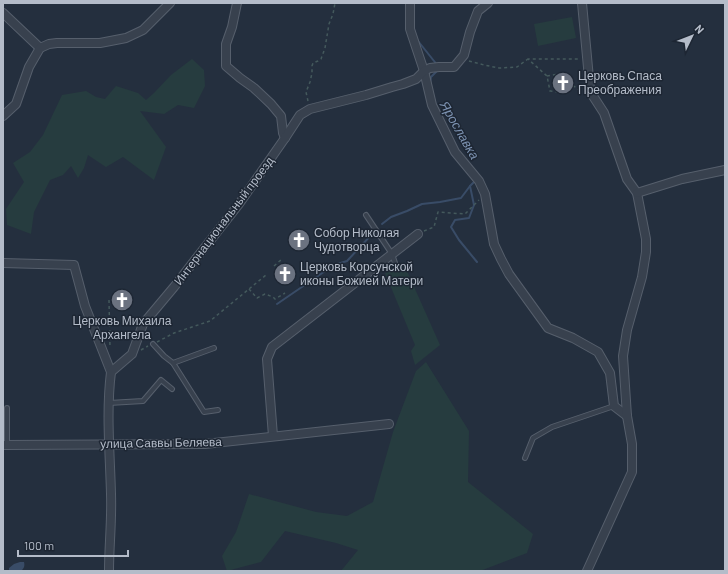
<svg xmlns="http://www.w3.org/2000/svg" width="728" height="574" font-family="Barlow,sans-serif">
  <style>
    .green { fill: #263c3f }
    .water { fill: #394c67 }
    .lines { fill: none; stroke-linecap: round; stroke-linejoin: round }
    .stream { stroke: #394c67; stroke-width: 2 }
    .service-casing { stroke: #565f6c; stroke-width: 6 }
    .minor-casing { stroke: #565f6c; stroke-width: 10 }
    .path { stroke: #44595c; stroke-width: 1.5; stroke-dasharray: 3 3; stroke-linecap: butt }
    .service { stroke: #38414e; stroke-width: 4 }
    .minor { stroke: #38414e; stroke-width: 8 }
    .labels { text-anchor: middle; stroke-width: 3; stroke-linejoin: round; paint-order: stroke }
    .poi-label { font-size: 12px; fill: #b4bcc9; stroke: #1d2633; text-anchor: start }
    .street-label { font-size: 12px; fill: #b4bcc9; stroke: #1d2633 }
    .water-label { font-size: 13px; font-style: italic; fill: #7c92b1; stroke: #1d2633 }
  </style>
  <rect width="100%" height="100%" fill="#242f3e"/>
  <!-- green -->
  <g class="green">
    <polygon points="572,17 576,38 538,46 534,24"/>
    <polygon points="192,59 204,70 205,86 194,108 178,105 164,114 140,111 166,147 154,180 123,157 106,167 88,155 84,168 78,178 71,166 63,175 50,180 34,212 31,234 7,225 6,209 24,182 13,163 30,152 43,135 62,95 86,91 96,97 105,99 116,86 138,93 146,100 154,93 171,75"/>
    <polygon points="403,262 440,345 415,365 411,351 415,345 385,273"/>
    <polygon points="426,362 469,431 468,482 533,534 527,553 480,571 341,571 358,550 336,543 285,531 261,562 227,571 222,556 236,532 249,494 316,512 347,516 373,502 393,432 416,371"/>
  </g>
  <!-- water -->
  <path class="water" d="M20,562H24C25,566 24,568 21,571H9V568L14,564Z"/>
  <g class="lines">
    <!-- stream -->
    <g class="stream">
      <polyline points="418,41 438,66"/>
      <polyline points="430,83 431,77 438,70"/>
      <polyline points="475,181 470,186 474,205 469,218 455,220 451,227 459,240 477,262"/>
      <polyline points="382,224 391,217 407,211 422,204 440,202 461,198 470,186"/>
      <polyline points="277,304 334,265 347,261 373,233"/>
    </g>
    <!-- service casing -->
    <g class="service-casing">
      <g id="service">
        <polyline points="366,215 392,254 396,266"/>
        <polyline points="153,344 164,356 173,363 214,348"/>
        <polyline points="173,363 204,412 218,410"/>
        <polyline points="109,403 143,401 161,380 172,389"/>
        <polyline points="7,445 7,408"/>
        <polyline points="525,458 533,438 552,427 614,406"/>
      </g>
    </g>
    <!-- minor casing -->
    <g class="minor-casing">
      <g id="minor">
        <polyline points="237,3 232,27 226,44 226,66 240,78 254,88 271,104 281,116 283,133 285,138"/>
        <polyline points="410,3 410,29 424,71 432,105 455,152 479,181 485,194 494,244 501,259 509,274 548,328 573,338 598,352 610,373 614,406 627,416"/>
        <polyline points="582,3 590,89 593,96 604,113 627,179 637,193 646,239 646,252 642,277 627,330 623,356 627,416 632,444 632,472 587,571"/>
        <polyline points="3,13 40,48"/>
        <polyline points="3,116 16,104 29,67 40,48 49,44 57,43 100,43 126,38 143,30 170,3"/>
        <polyline points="637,193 682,179 725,170"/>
        <polyline points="3,263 74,265 85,306 111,372"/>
        <polyline points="273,436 267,359 272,347 418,234"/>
        <polyline points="3,445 205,444 389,424"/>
        <path d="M109,571C109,546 112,520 111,494C110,454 106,412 111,372L132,354L143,324L174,287L202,251L239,204L285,138L300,115L310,109L366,95L392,87L403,84L416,79L424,71L430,68L439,67H454L464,55L470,32L478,11L488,3"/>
      </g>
    </g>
    <!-- path -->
    <g class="path">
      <polyline points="469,61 484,65 499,68 517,67 528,59"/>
      <polyline points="547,76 558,74 579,90 582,90"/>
      <polyline points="573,85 565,93 550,91 547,76 528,59 579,59"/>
      <polyline points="308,101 306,92 310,82 312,73 312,66 313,63 318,61 321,59 325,48 329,24 333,14 335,3"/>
      <polyline points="424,231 434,227 438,212 465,214 479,200"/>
      <polyline points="274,266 282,259"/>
      <polyline points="249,289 257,298 265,294 273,297 275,299 285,293"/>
      <polyline points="109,300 110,348"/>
      <polyline points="157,342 174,333 210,321 266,275"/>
      <polyline points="141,350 148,346"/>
    </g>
    <!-- service -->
    <use href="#service" class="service"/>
    <!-- minor -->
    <use href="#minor" class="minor"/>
  </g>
  <!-- icons -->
  <defs>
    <g id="church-disc" transform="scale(1.15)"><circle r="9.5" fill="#6b7280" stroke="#1d2633"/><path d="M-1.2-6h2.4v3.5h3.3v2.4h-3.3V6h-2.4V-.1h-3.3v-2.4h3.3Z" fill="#fff"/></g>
  </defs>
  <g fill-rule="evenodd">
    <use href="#church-disc" x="563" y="83"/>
    <use href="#church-disc" x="299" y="240"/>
    <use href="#church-disc" x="285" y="274"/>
    <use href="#church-disc" x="122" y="300"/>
  </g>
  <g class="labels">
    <!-- poi labels -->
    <g class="poi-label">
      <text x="578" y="80">Церковь Спаса<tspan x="578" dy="14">Преображения</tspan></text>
      <text x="314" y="237">Собор Николая<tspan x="314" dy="14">Чудотворца</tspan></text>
      <text x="300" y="271">Церковь Корсунской<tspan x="300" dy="14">иконы Божией Матери</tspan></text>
      <text x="122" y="325" text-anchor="middle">Церковь Михаила<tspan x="122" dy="14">Архангела</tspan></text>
    </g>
    <!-- street labels -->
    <g class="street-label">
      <text transform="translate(224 221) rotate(-53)" y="4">Интернациональный проезд</text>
      <text transform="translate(161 443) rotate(-1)" y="4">улица Саввы Беляева</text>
    </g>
    <!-- water labels -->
    <g class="water-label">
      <text transform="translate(460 130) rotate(60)" y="5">Ярославка</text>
    </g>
  </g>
  <!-- border -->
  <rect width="728" height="574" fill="none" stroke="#b4bcc9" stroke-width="8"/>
  <!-- north arrow -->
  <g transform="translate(692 36) rotate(47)" stroke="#1d2633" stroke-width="3" paint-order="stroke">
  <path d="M0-3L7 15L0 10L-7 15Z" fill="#b4bcc9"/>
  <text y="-6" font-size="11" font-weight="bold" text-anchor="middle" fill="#b4bcc9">N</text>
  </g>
  <!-- scale -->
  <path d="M18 550v6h110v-6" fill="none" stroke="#b4bcc9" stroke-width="2"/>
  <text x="24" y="550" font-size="12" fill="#b4bcc9" stroke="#1d2633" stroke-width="3" paint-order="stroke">100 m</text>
</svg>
